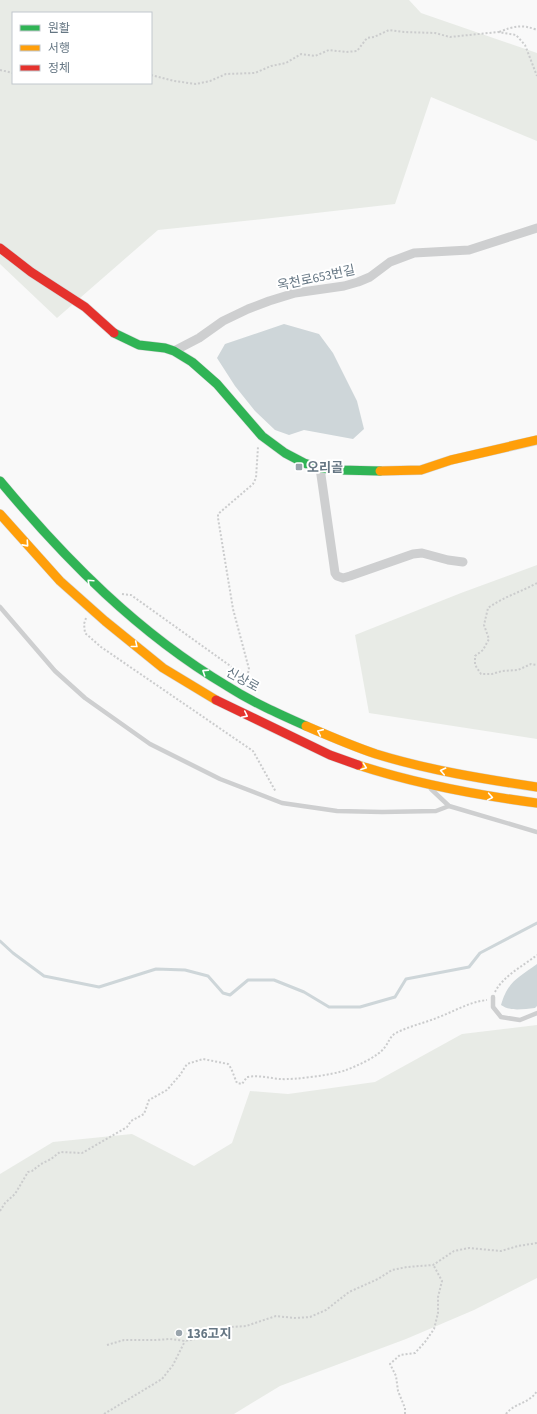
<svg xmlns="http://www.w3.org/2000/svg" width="537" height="1414" font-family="'Source Sans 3','Noto Sans KR',sans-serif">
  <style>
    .green { fill: #e8ebe6; fill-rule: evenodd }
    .water { fill: #ced6d9 }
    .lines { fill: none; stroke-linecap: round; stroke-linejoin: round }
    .stream { stroke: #ced6d9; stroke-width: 3 }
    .fast-casing { stroke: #d5d6d7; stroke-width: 10 }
    .slow-casing { stroke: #d5d6d7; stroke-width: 10 }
    .jam-casing { stroke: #d5d6d7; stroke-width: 10 }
    .path { stroke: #cbcccd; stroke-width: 2; stroke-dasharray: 2 2; stroke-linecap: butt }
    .lane { stroke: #cecfd0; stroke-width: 4.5 }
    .street { stroke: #cecfd0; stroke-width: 9 }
    .fast { stroke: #30b455; stroke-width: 9 }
    .slow { stroke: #ff9f0a; stroke-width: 9 }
    .jam { stroke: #e5322d; stroke-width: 9 }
    .oneway { stroke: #fff }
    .poi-dot { fill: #99a4ac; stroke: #fff; stroke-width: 1.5 }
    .labels { text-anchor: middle; stroke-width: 4; stroke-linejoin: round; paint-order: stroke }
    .street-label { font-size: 13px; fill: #657683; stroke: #fff }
    .poi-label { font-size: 13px; font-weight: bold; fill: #657683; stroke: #fff; text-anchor: start }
  </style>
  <rect width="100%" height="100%" fill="#f9f9f9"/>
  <!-- green -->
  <g class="green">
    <path d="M0,0H409L421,13L537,53V141L431,97L395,204L272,218L158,230L57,318L0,264ZM13,13H151V83H13Z"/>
    <polygon points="537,565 537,739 369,713 355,635 461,593"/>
    <polygon points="537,1025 537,1278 474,1310 406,1339 280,1386 234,1414 0,1414 0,1174 53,1142 132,1134 194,1166 232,1143 250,1091 288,1094 375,1082 462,1034"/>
  </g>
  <!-- water -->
  <g class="water">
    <polygon points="284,324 319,334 333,353 357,401 364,429 353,439 304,430 289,435 275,430 255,411 235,386 217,358 225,344"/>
    <path d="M537,964V1006L535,1008C523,1009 511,1012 501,1005C508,981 518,978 537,964Z"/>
  </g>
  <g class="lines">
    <!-- stream -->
    <polyline class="stream" points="0,941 13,953 44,976 99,987 156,969 185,970 208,976 223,993 230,995 248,980 274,980 304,992 329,1007 360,1007 395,997 406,979 469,967 480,953 537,923"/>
    <!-- fast casing -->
    <g class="fast-casing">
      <g id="fast">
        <polyline points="114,333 139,345 165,348 174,351 192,362 217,384 262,436 285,453 304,463 320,468 340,470 380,471"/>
        <path d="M0,481C66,560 138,633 227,686C252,702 279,714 306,726"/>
      </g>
    </g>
    <!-- slow casing -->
    <g class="slow-casing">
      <g id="slow">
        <polyline points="380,471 421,470 451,460 537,440"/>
        <polyline points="0,514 60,581 105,621 163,668 216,700"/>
        <path d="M306,726C329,736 352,746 376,754C428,770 483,779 537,787"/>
        <path d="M358,765C416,784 476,795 537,803"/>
      </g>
    </g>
    <!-- jam casing -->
    <g class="jam-casing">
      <g id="jam">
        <polyline points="0,248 31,272 85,307 114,333"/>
        <polyline points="216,700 330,755 358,765"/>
      </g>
    </g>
    <!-- path -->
    <g class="path">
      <path d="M499,32C514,26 522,24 537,30"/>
      <polyline points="0,70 13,73"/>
      <polyline points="151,75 174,81 196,84 210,81 226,74 255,73 271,66 286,63 301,54 315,56 329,50 346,52 357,51 367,38 374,37 389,30 404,32 435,33 450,37 498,32 516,35 525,45 537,76"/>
      <path d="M537,583C521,592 503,597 488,608L484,625L489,639L483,650L475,656V665L481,674H492L502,671L518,670L531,664L537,665"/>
      <polyline points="122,594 131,595 236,670 244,675 248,673 249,669 233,609 218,518 218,514 253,484 256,478 258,447"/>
      <polyline points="86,618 84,624 85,633 101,647 253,751 276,792"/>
      <path d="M495,992C503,976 523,966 537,955"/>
      <path d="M0,1211L5,1203L15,1194L28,1172L32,1171L41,1164L51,1159L60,1152L82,1153L127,1127L131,1121L144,1114L149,1100L167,1090L180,1075L187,1064L203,1059L228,1064C232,1068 234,1077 237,1083L242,1084L247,1077C259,1075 269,1078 280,1079C294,1080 333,1075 346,1070C357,1066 379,1056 385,1047C389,1042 390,1036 396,1033C409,1026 425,1023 439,1017C455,1011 469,1002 487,1000"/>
      <polyline points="107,1345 124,1340 155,1340 170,1339 185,1341 200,1338 215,1331 230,1327 246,1326 276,1316 294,1318 310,1317 326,1310 349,1292 378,1279 392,1270 407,1267 433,1265 454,1251 469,1248 501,1251 518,1246 537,1243"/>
      <polyline points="104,1414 162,1379 173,1365 185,1341"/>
      <polyline points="405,1414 405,1408 398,1391 396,1376 390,1364 400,1355 415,1353 425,1342 434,1329 438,1313 438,1297 442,1281 434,1266"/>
      <path d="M506,1414C514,1403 529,1404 537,1391"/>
    </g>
    <!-- lane -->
    <g class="lane">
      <polyline points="0,607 55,671 85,698 150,744 220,779 282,803 337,811 382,812 436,811 449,806"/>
      <polyline points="431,789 449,806 537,832"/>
      <polyline points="493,997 493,1007 501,1017 520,1020 537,1013"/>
    </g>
    <!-- street -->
    <g class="street">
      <polyline points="174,351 199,338 223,321 248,309 269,301 295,293 344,286 358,282 370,277 390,262 414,253 469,250 537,228"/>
      <polyline points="320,468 335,573 337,576 343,578 350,576 413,554 422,553 448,560 463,562"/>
    </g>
    <!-- fast -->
    <use href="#fast" class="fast"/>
    <!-- slow -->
    <use href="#slow" class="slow"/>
    <!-- jam -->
    <use href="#jam" class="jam"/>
  </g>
  <!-- one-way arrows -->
  <defs><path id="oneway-chevron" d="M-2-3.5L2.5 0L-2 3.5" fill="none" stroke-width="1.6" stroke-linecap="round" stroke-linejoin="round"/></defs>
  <g class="oneway">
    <use href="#oneway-chevron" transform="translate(26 544) rotate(48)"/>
    <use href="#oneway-chevron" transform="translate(90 582) rotate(-137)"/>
    <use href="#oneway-chevron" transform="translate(135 645) rotate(39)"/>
    <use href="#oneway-chevron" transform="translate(205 672) rotate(-147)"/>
    <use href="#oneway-chevron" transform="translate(245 715) rotate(26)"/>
    <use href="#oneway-chevron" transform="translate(320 732) rotate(-156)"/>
    <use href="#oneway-chevron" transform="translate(364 767) rotate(20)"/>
    <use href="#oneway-chevron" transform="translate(443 771) rotate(-168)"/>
    <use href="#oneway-chevron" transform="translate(490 797) rotate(10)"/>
  </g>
  <!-- markers -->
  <g class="poi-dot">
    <rect x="295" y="463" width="8" height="8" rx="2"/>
    <circle cx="179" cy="1333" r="4"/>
  </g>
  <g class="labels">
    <!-- street labels -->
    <g class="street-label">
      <text transform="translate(316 277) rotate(-12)" y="5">옥천로653번길</text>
      <text transform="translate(243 679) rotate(29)" y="5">신상로</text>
    </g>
    <!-- poi labels -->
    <g class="poi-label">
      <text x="307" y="472">오리골</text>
      <text x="187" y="1338">136고지</text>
    </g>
  </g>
  <!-- legend -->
  <rect x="12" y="12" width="140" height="72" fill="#ffffff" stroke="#c1c8cd"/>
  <rect x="20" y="25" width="20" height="6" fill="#30b455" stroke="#c1c8cd"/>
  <text x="48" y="32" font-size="12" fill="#657683">원활</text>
  <rect x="20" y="45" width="20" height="6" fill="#ff9f0a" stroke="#c1c8cd"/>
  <text x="48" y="52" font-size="12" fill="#657683">서행</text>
  <rect x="20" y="65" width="20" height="6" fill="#e5322d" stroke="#c1c8cd"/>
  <text x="48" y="72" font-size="12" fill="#657683">정체</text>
</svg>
